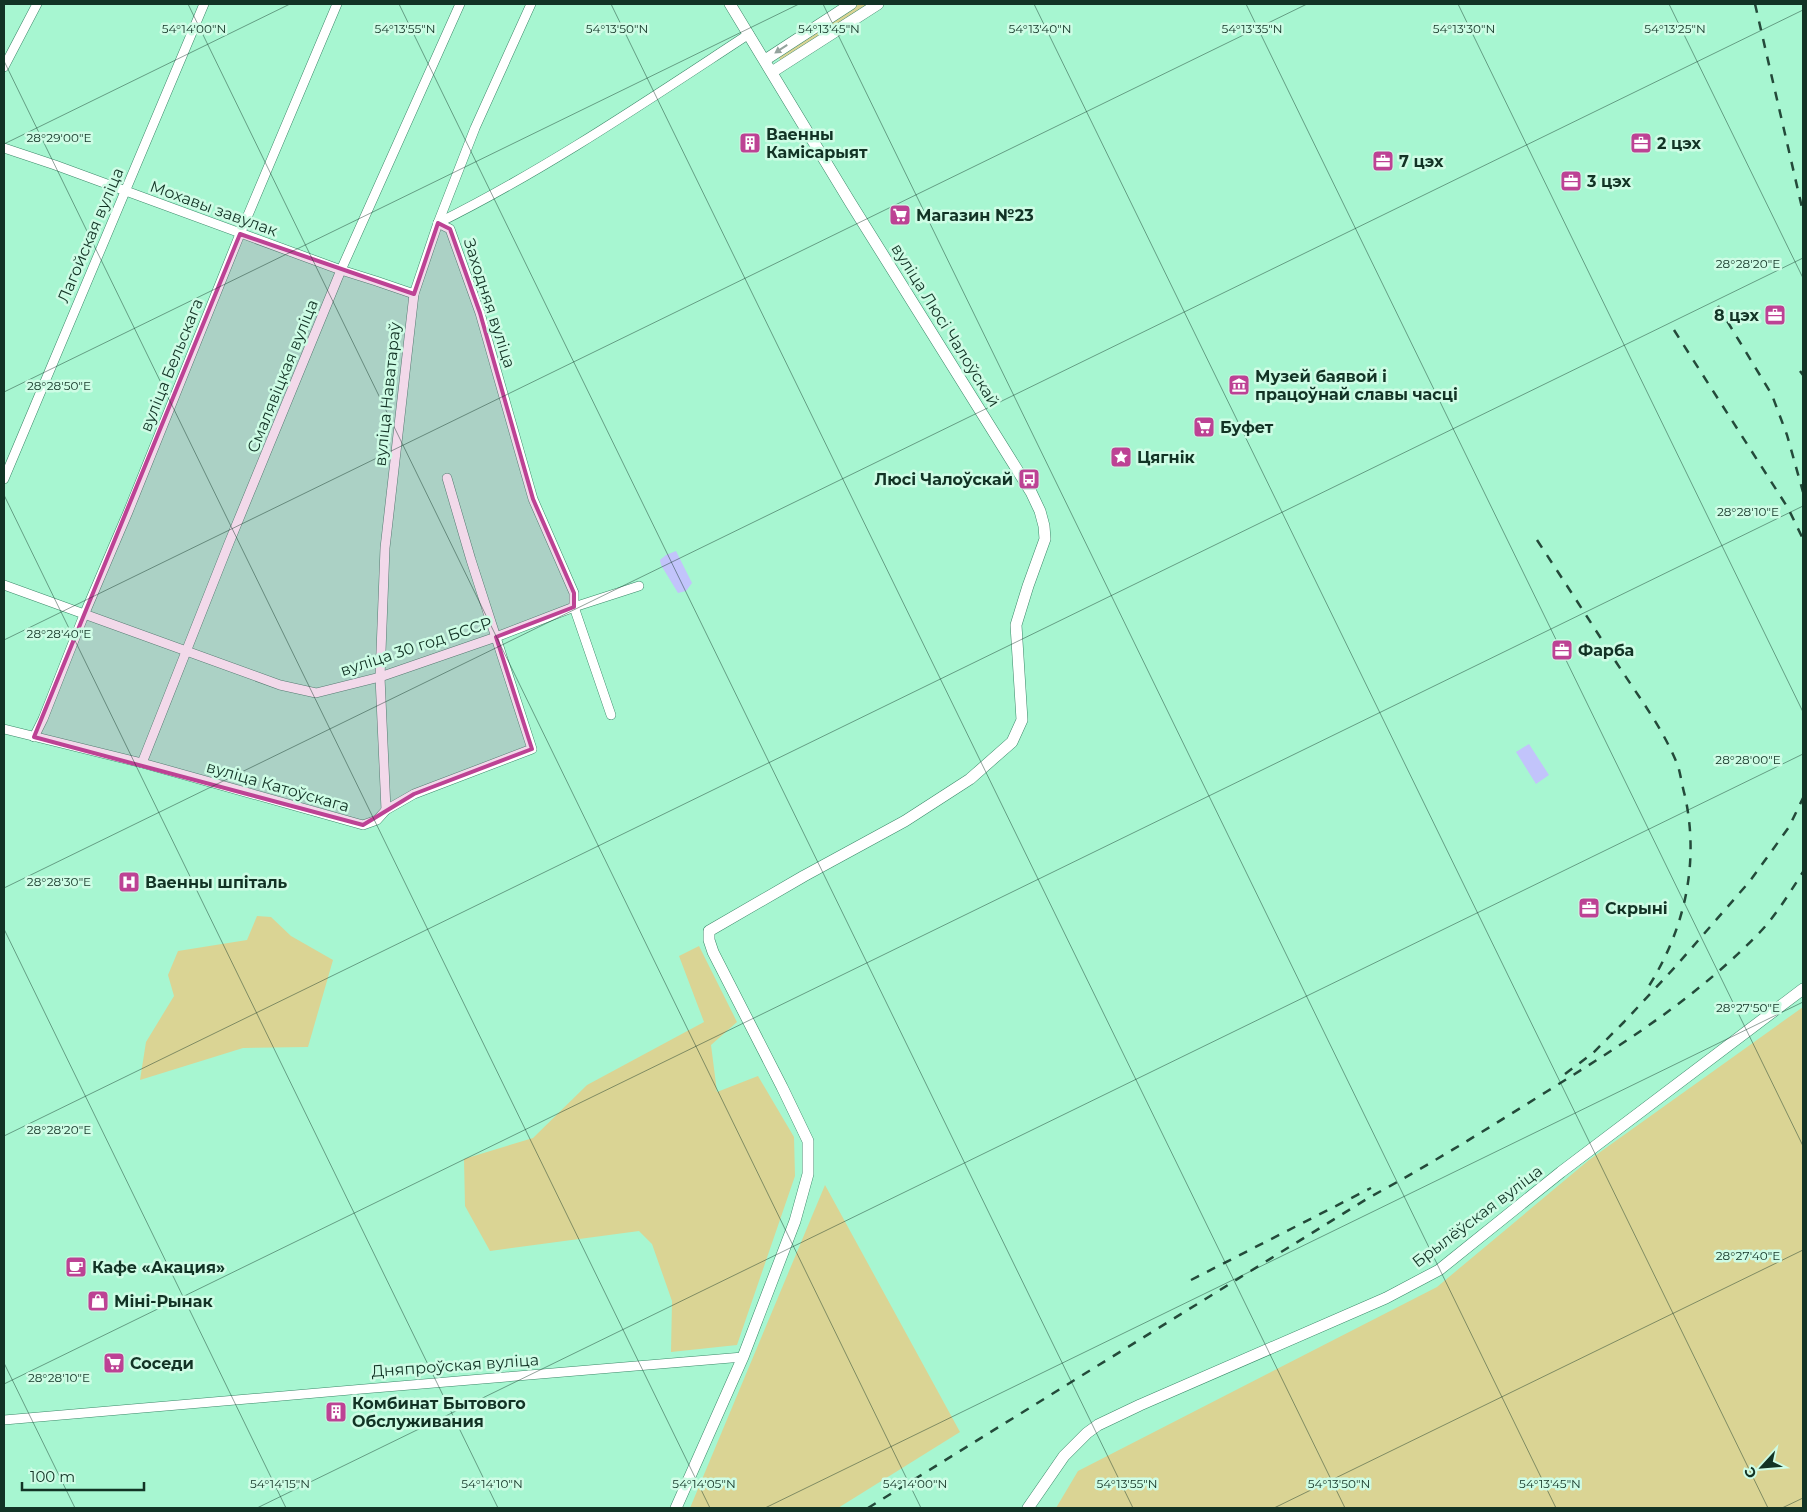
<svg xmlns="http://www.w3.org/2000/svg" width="1807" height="1512" font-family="Montserrat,sans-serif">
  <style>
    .green { fill: #dad494 }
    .water { fill: #c2c4fb }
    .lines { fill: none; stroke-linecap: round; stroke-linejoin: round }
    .minor-casing { stroke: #3b8969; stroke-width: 10 }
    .tertiary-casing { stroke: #3b8969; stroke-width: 12 }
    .minor { stroke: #fff; stroke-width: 9 }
    .tertiary { stroke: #fff; stroke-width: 11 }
    .rail { stroke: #244a3a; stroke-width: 2.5; stroke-dasharray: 9 9; stroke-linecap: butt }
    .oneway { fill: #94a39d }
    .marked { fill: #bd4294; fill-opacity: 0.2; stroke: #bd4294; stroke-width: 4; stroke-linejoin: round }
    .ticks { fill: none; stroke: #123325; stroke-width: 1; stroke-opacity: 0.45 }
    .labels { text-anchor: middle; stroke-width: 5; stroke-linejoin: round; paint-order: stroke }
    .poi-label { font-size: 16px; font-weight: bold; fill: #123325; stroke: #cefce5; text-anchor: start }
    .street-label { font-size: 16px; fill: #123325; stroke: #cefce5 }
    .ticks-label { font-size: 12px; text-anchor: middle; fill: #123325; stroke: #cefce5; stroke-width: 5; stroke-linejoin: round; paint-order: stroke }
  </style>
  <rect width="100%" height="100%" fill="#a7f6d1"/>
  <!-- green -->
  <g class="green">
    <polygon points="859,4 868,4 780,61 779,56"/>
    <polygon points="257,916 271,917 291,936 333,960 308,1047 243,1048 140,1080 146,1042 174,996 168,975 178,951 247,940"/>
    <polygon points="699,946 737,1022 711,1045 717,1092 758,1076 794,1137 795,1176 737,1345 671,1352 672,1301 652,1244 639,1231 490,1251 465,1206 464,1159 533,1138 587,1085 704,1022 679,956"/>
    <polygon points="1803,1007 1803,1508 1056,1508 1078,1471 1437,1287 1589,1160"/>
    <polygon points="825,1185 960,1432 838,1508 690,1508"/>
  </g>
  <!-- water -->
  <g class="water">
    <polygon points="676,551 692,583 686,591 678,593 661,565 660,560 666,555"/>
    <polygon points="1529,744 1549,775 1536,784 1516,752"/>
  </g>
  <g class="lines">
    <!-- minor casing -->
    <g class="minor-casing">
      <g id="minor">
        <polyline points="4,67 37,4"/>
        <polyline points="4,148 55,165 341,270 376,281 414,294"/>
        <polyline points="438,223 450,229 480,313 533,499 574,593 574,607 611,715"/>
        <path d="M438,223C547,169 648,100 749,34"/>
        <polyline points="4,479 204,4"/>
        <polyline points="4,585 280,685 316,693 380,677 496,637 574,607 639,586"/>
        <polyline points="4,729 142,763 363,825 377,820 386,810 414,794 532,749 471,560 447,478"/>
        <polyline points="34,737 43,719 84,615 128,512 240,234 337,4"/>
        <polyline points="142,763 229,543 341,270 460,4"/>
        <polyline points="386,810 380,677 385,548 414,294 438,223 475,128 531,4"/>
        <path d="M4,1420C250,1398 497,1378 743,1357"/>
      </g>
    </g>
    <!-- tertiary casing -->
    <g class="tertiary-casing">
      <g id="tertiary">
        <polyline points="765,60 851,4"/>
        <polyline points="772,72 878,4"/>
        <polyline points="676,1508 743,1357 795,1221 808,1174 808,1141 782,1087 713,952 709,940 709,931 804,876 905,821 970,779 1012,742 1022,720 1016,625 1028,586 1045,539 1044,526 1040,511 1031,492 850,202 730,4"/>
        <polyline points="1028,1508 1064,1456 1087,1433 1098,1425 1140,1405 1386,1298 1439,1270 1561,1172 1803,989"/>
      </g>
    </g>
    <!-- minor -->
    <use href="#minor" class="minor"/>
    <!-- tertiary -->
    <use href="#tertiary" class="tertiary"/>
    <!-- rail -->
    <g class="rail">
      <polyline points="1755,4 1803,212"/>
      <polyline points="1718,306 1772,395 1787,435 1803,492"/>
      <polyline points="1674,330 1788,508 1803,539"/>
      <polyline points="1800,371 1803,375"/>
      <path d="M1537,540C1564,581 1590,621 1616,662C1638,696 1663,728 1678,766C1681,776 1682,786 1685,796C1700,865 1684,933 1645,992"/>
      <polyline points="1565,1074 1593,1053 1624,1022 1676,966 1750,881 1789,827 1803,798"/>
      <polyline points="1191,1280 1371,1188"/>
      <path d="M868,1508L1370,1197C1431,1164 1487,1129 1546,1092C1623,1044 1698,997 1761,931C1777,914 1790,892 1803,872"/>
    </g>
  </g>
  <!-- one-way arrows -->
  <defs><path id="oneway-solid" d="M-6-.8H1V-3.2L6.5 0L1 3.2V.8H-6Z" transform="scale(1.25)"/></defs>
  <use class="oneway" href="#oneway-solid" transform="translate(781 49) rotate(147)"/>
  <!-- marked area -->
  <path class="marked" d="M438,223L450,229L480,313L533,499L574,593V607L496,637L532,749L414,794L363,825L34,737L240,234L414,294Z"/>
  <!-- ticks -->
  <path class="ticks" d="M188,4L921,1508M399,4L1133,1508M611,4L1345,1508M823,4L1556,1508M1034,4L1768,1508M1246,4L1803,1146M1458,4L1803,712M1669,4L1803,278M4,61L710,1508M4,144L290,4M4,392L799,4M4,495L498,1508M4,640L1307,4M4,888L1803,10M4,929L286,1508M4,1136L1803,258M4,1363L75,1508M4,1384L1803,506M257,1508L1803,754M765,1508L1803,1002M1274,1508L1803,1250M1782,1508L1803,1498"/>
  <!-- icons -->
  <defs>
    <g id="building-square" transform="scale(1.125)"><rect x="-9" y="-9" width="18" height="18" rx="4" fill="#bd4294" stroke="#cefce5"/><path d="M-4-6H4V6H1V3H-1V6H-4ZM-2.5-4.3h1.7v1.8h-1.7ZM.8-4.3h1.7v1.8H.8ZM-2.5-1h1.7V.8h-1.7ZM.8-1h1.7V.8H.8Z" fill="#fff"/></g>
    <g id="office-square" transform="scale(1.125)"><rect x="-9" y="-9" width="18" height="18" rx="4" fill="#bd4294" stroke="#cefce5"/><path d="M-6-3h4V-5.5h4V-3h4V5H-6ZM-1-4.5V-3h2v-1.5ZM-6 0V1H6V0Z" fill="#fff"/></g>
    <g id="supermarket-square" transform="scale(1.125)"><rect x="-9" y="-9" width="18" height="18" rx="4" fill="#bd4294" stroke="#cefce5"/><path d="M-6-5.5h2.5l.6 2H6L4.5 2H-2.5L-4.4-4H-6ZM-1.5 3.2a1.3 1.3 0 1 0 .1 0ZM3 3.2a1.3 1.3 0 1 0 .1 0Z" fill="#fff"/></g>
    <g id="museum-square" transform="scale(1.125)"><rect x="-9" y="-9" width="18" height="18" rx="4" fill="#bd4294" stroke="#cefce5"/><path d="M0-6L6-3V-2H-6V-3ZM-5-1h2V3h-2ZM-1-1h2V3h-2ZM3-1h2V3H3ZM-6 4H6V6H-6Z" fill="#fff"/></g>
    <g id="sight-square" transform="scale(1.125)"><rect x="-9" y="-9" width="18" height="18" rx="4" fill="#bd4294" stroke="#cefce5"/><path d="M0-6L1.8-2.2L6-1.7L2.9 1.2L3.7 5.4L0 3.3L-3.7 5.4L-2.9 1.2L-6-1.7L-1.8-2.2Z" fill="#fff"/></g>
    <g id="bus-square" transform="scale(1.125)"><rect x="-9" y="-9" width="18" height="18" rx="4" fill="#bd4294" stroke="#cefce5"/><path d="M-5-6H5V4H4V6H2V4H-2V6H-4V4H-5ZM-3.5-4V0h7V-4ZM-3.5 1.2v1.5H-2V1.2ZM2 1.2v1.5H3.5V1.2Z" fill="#fff"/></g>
    <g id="hospital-square" transform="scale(1.125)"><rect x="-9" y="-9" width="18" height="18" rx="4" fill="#bd4294" stroke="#cefce5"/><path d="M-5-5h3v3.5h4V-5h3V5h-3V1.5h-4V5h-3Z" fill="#fff"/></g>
    <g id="cafe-square" transform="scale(1.125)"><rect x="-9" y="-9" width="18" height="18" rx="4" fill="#bd4294" stroke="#cefce5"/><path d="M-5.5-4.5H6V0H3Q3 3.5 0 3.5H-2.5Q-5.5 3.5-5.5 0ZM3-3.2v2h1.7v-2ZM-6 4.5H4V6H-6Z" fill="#fff"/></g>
    <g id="shop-square" transform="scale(1.125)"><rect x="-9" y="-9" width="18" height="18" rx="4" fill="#bd4294" stroke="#cefce5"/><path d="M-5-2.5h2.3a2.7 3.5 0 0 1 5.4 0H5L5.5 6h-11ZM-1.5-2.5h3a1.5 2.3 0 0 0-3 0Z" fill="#fff"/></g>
  </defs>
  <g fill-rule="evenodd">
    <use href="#building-square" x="750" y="143"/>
    <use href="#office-square" x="1641" y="143"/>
    <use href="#office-square" x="1383" y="161"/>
    <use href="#office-square" x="1571" y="181"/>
    <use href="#supermarket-square" x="900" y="215"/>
    <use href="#office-square" x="1775" y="315"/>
    <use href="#museum-square" x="1239" y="385"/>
    <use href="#supermarket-square" x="1204" y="427"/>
    <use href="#sight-square" x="1121" y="457"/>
    <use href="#bus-square" x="1029" y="479"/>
    <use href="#office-square" x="1562" y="650"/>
    <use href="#hospital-square" x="129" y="882"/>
    <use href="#office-square" x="1589" y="908"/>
    <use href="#cafe-square" x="76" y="1267"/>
    <use href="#shop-square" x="98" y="1301"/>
    <use href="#supermarket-square" x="114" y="1363"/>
    <use href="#building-square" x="336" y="1412"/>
  </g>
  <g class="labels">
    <!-- poi labels -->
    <g class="poi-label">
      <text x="766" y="140">Ваенны<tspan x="766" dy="18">Камісарыят</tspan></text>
      <text x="1657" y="149">2 цэх</text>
      <text x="1399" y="167">7 цэх</text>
      <text x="1587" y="187">3 цэх</text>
      <text x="916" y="221">Магазин №23</text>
      <text x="1759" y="321" text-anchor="end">8 цэх</text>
      <text x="1255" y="382">Музей баявой і<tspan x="1255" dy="18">працоўнай славы часці</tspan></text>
      <text x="1220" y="433">Буфет</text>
      <text x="1137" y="463">Цягнік</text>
      <text x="1013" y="485" text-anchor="end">Люсі Чалоўскай</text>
      <text x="1578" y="656">Фарба</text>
      <text x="145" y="888">Ваенны шпіталь</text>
      <text x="1605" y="914">Скрыні</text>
      <text x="92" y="1273">Кафе «Акация»</text>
      <text x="114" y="1307">Міні-Рынак</text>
      <text x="130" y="1369">Соседи</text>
      <text x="352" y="1409">Комбинат Бытового<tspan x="352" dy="18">Обслуживания</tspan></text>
    </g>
    <!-- street labels -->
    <g class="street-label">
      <text transform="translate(214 208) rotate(20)" y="6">Мохавы завулак</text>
      <text transform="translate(90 235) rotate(-67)" y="6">Лагойская вуліца</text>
      <text transform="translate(490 303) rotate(72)" y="6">Заходняя вуліца</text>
      <text transform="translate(946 325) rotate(58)" y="6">вуліца Люсі Чалоўскай</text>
      <text transform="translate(171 365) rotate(-68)" y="6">вуліца Бельскага</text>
      <text transform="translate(282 376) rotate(-68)" y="6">Смалявіцкая вуліца</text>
      <text transform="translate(387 394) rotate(-84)" y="6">вуліца Наватараў</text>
      <text transform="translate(416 646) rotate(-18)" y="6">вуліца 30 год БССР</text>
      <text transform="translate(278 786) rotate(16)" y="6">вуліца Катоўскага</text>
      <text transform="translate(1477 1216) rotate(-37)" y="6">Брылёўская вуліца</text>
      <text transform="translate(455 1365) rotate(-4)" y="6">Дняпроўская вуліца</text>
    </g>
  </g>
  <g class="ticks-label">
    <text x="194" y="33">54°14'00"N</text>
    <text x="405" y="33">54°13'55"N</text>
    <text x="829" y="33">54°13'45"N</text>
    <text x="1040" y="33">54°13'40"N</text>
    <text x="1252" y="33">54°13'35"N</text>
    <text x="1675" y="33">54°13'25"N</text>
    <text x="617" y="33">54°13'50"N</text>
    <text x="1464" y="33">54°13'30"N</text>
    <text x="59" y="142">28°29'00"E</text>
    <text x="1748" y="268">28°28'20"E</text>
    <text x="59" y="390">28°28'50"E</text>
    <text x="1748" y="516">28°28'10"E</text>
    <text x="59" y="638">28°28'40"E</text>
    <text x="1748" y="764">28°28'00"E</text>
    <text x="59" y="886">28°28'30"E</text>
    <text x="1748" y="1012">28°27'50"E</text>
    <text x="59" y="1134">28°28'20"E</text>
    <text x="1748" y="1260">28°27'40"E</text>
    <text x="59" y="1382">28°28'10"E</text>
    <text x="280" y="1488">54°14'15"N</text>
    <text x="492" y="1488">54°14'10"N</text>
    <text x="704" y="1488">54°14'05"N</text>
    <text x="915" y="1488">54°14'00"N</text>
    <text x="1127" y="1488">54°13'55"N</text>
    <text x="1339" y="1488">54°13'50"N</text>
    <text x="1550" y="1488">54°13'45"N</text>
  </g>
  <!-- border -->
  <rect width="1807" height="1512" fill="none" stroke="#123325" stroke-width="10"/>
  <!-- north arrow -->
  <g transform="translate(1762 1467) rotate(244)" stroke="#cefce5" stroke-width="4" paint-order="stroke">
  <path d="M0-4L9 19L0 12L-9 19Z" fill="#123325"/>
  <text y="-8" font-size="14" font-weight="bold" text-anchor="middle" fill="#123325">С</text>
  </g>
  <!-- scale -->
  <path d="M22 1482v8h122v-8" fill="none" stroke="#123325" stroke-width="2.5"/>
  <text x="30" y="1482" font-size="15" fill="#123325" stroke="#cefce5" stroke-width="4" paint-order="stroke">100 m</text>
</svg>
